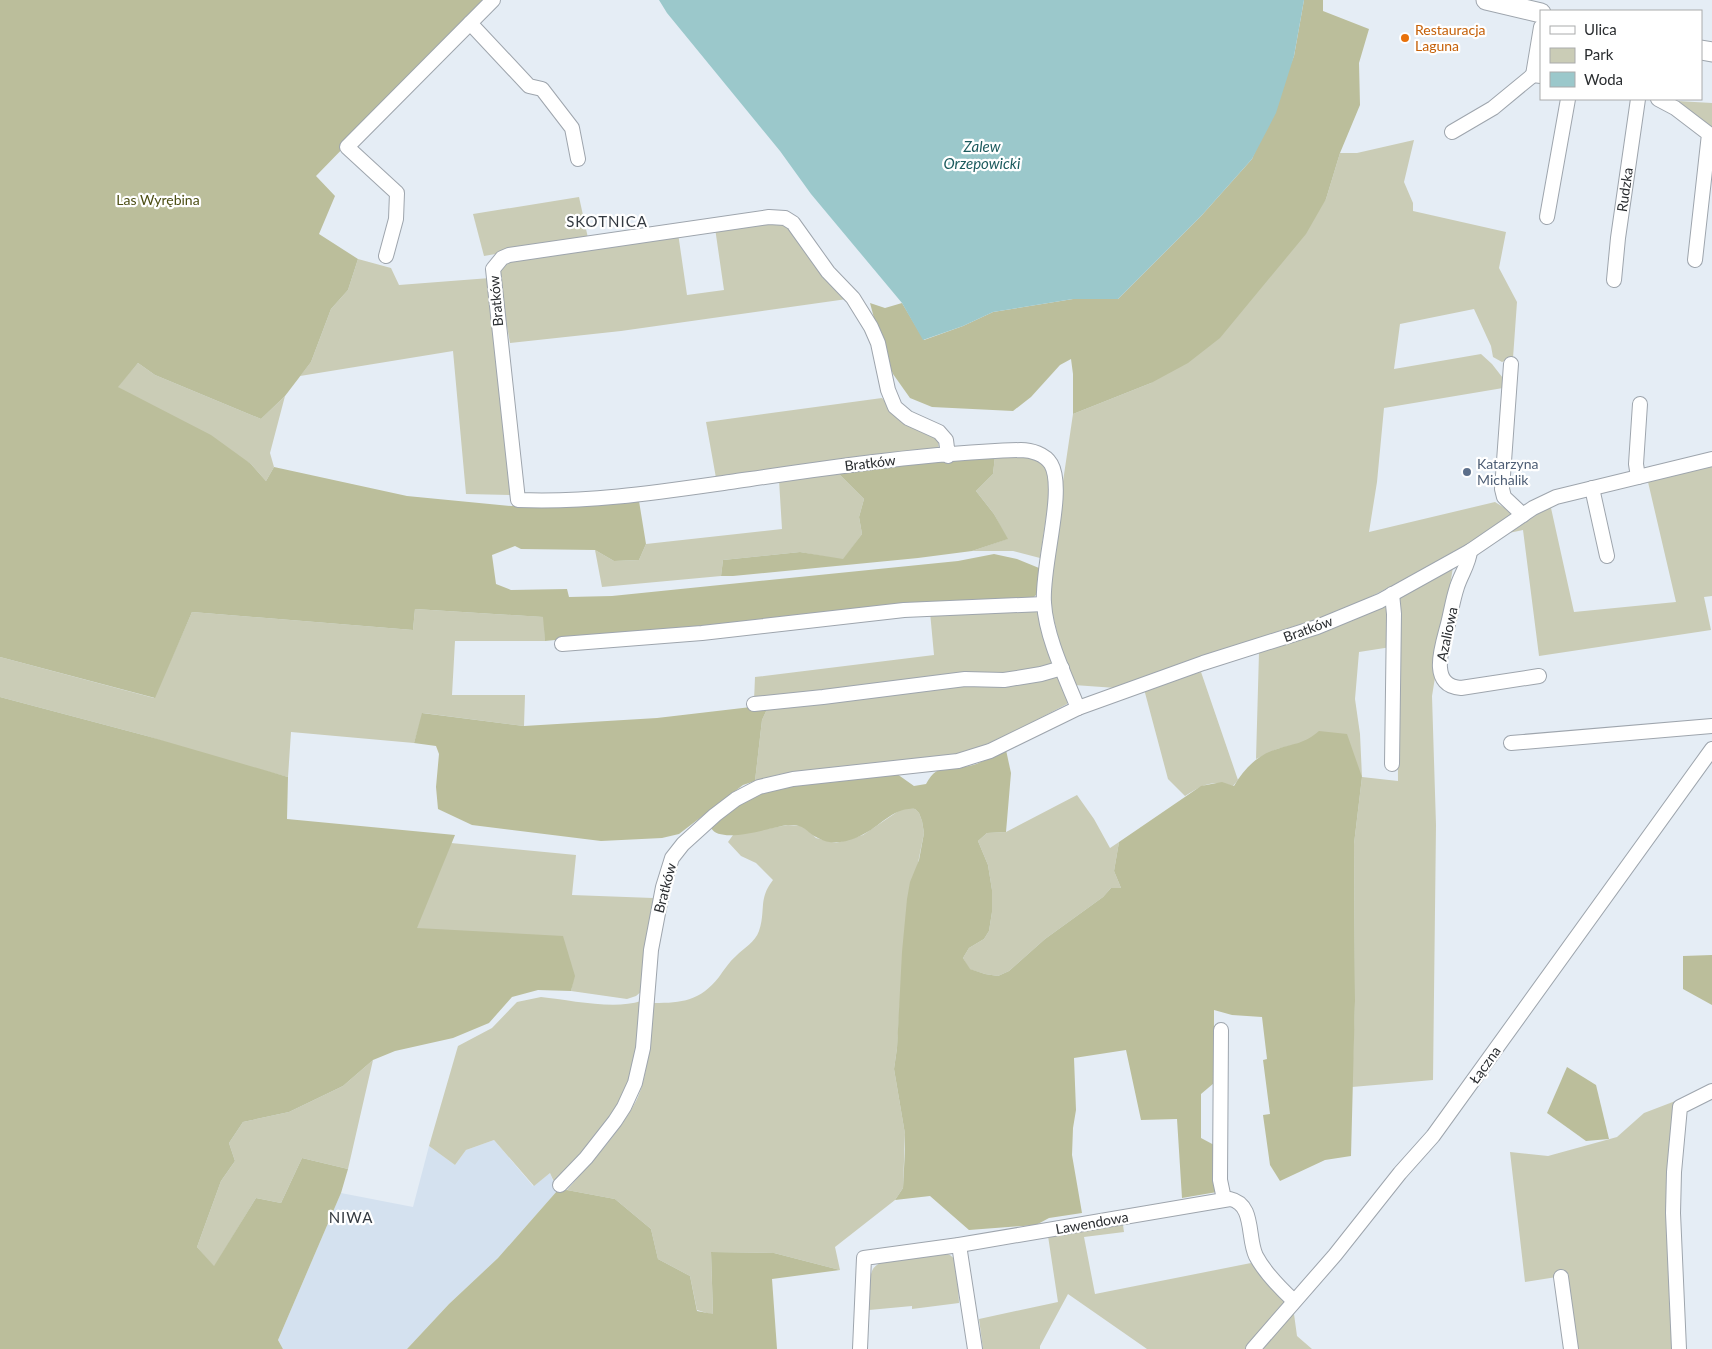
<svg xmlns="http://www.w3.org/2000/svg" width="1712" height="1349" font-family="Lato,sans-serif">
  <style>
    .built { fill: #d4e1ef }
    .green { fill: #caccb6 }
    .forest { fill: #bbbe9b }
    .water { fill: #9bc8cb }
    .lines { fill: none; stroke-linecap: round; stroke-linejoin: round }
    .street-casing { stroke: #9ea5ad; stroke-width: 16 }
    .secondary-casing { stroke: #9ea5ad; stroke-width: 21 }
    .street { stroke: #fff; stroke-width: 14 }
    .secondary { stroke: #fff; stroke-width: 19 }
    .food-dot { fill: #e8710a; stroke: #fff; stroke-width: 2 }
    .service-dot { fill: #5c6f8a; stroke: #fff; stroke-width: 2 }
    .labels { text-anchor: middle; stroke-width: 4.5; stroke-linejoin: round; paint-order: stroke }
    .food-label { font-size: 14px; fill: #c56008; stroke: #fff; text-anchor: start }
    .street-label { font-size: 14px; fill: #2a2d30; stroke: #fff }
    .park-label { font-size: 14px; fill: #4d4f15; stroke: #fff }
    .service-label { font-size: 14px; fill: #4e5e75; stroke: #fff; text-anchor: start }
    .water-label { font-size: 15px; font-style: italic; fill: #1c5b5e; stroke: #fff }
    .neighbourhood-label { font-size: 15px; letter-spacing: 1px; fill: #333940; stroke: #fff }
  </style>
  <rect width="100%" height="100%" fill="#e5edf5"/>
  <!-- built -->
  <polygon class="built" points="494,1140 533,1186 550,1173 557,1191 498,1258 449,1304 407,1349 283,1349 278,1340 341,1193 413,1207 429,1146 455,1165 466,1150"/>
  <!-- green -->
  <g class="green">
    <polygon points="1677,101 1712,103 1712,133"/>
    <polygon points="1414,140 1404,182 1413,203 1413,211 1506,232 1499,268 1517,302 1513,358 1502,362 1493,357 1491,346 1474,309 1400,324 1394,369 1481,354 1492,364 1506,382 1503,388 1384,408 1377,482 1369,532 1495,502 1516,515 1461,550 1343,611 1279,631 1116,688 1074,685 1063,658 1048,594 1050,569 1073,414 1151,383 1326,199 1340,153 1357,153"/>
    <polygon points="579,197 588,238 484,256 473,214"/>
    <polygon points="771,220 787,223 847,299 621,331 510,343 497,270 501,263 678,233 687,295 724,290 715,228"/>
    <polygon points="358,259 391,268 399,285 490,278 513,495 466,494 453,351 300,376 311,362 331,309 348,290"/>
    <polygon points="138,363 155,375 261,419 285,396 270,453 274,467 266,481 251,464 117,387"/>
    <polygon points="882,398 901,418 938,439 939,451 716,478 706,422"/>
    <polygon points="1028,455 1045,463 1051,484 1040,558 1013,551 972,551 1007,539 994,514 976,491 993,474 995,456"/>
    <polygon points="1712,465 1712,596 1704,597 1711,630 1539,656 1523,530 1504,534 1522,521 1559,503 1551,508 1574,612 1676,602 1648,482"/>
    <polygon points="838,473 864,499 859,517 862,534 843,560 800,552 723,560 721,576 602,587 595,550 614,561 639,560 646,544 782,529 779,480"/>
    <polygon points="1453,567 1432,696 1436,825 1433,1080 1352,1087 1355,1001 1354,844 1362,777 1312,738 1305,742 1277,749 1256,759 1259,652 1389,601 1391,647 1359,652 1355,699 1360,734 1362,777 1398,781 1397,598"/>
    <polygon points="415,609 544,617 545,641 455,641 452,695 525,695 524,726 423,713 414,743 291,732 288,777 198,753 147,736 0,697 0,657 154,698 192,612 413,630"/>
    <polygon points="1033,609 1041,616 1056,665 1038,671 754,701 755,677 934,655 930,612"/>
    <path d="M1201,672L1238,780L1233,786C1213,779 1202,785 1185,796L1168,779L1144,689Z"/>
    <polygon points="1060,675 1068,698 1067,704 966,757 781,774 755,781 762,720 769,705"/>
    <polygon points="1077,795 1094,819 1110,848 1119,842 1114,871 1121,888 1111,888 1103,897 1045,939 1009,971 998,976 985,974 969,969 963,958 969,948 984,939 989,931 992,912 992,890 988,865 978,841 987,833 1006,832"/>
    <path d="M908,808L915,809L919,813L922,821L924,833L905,928L897,1048L894,1069L905,1134L903,1188L895,1200L835,1247L840,1270L774,1253L711,1252L713,1315L697,1310L690,1276L658,1259L651,1229L615,1199L567,1190C591,1162 619,1134 636,1101C649,1077 650,1031 654,1003C682,1003 700,1001 719,977C724,970 729,962 736,956C744,948 755,942 759,931C766,911 758,899 773,880L756,863L741,856L728,842L733,835L788,825L803,826L816,838L836,843L863,835L900,810Z"/>
    <polygon points="451,843 576,855 572,895 653,898 643,990 636,996 627,999 571,991 574,976 416,928"/>
    <path d="M541,997C570,1000 614,1010 641,1001L639,1056L615,1113L555,1184L550,1173L534,1186L494,1140L466,1150L455,1165L429,1146L458,1046L492,1028L517,1002Z"/>
    <polygon points="373,1060 348,1169 302,1158 281,1203 256,1198 214,1267 197,1247 221,1181 235,1161 229,1143 243,1122 289,1112 343,1086"/>
    <polygon points="1678,1100 1670,1193 1666,1210 1666,1226 1672,1255 1674,1349 1575,1349 1563,1276 1525,1282 1510,1152 1548,1156 1617,1137 1644,1113"/>
    <polygon points="1123,1225 1124,1232 1084,1237 1095,1294 1251,1263 1290,1301 1247,1349 1147,1349 1068,1294 1040,1346 1040,1349 983,1349 979,1319 1058,1302 1048,1236"/>
    <path d="M940,1251L950,1255L957,1261L959,1303L912,1309V1306L869,1310C869,1298 867,1283 872,1271C878,1255 924,1254 940,1251Z"/>
    <polygon points="1294,1314 1297,1336 1312,1349 1260,1349 1287,1317"/>
  </g>
  <!-- forest -->
  <g class="forest">
    <polygon points="0,0 487,0 316,176 335,196 319,234 358,259 348,290 331,309 311,362 285,396 261,419 155,375 138,363 118,387 211,435 251,464 266,481 274,467 407,496 511,506 548,506 639,501 646,544 639,560 614,561 595,550 521,549 515,546 492,555 496,584 511,590 567,589 569,597 612,596 958,561 994,554 1017,559 1039,568 1038,593 1030,601 931,601 787,618 545,641 543,617 415,609 413,630 192,612 155,698 0,657"/>
    <polygon points="1304,0 1323,0 1323,11 1369,29 1359,63 1360,105 1340,153 1326,199 1306,234 1220,338 1188,363 1151,383 1073,414 1073,374 1071,359 1060,365 1031,397 1013,411 932,407 910,398 893,374 882,348 870,303 885,308 902,303 924,340 963,326 993,312 1073,299 1118,299 1202,215 1252,159 1294,56"/>
    <polygon points="995,456 993,474 976,491 994,514 1008,539 972,551 918,558 733,576 721,576 723,560 800,552 843,559 862,534 859,517 864,499 838,473 866,469"/>
    <polygon points="0,697 147,736 288,777 287,819 455,835 417,928 563,936 575,976 571,991 538,990 512,997 489,1023 453,1038 395,1051 373,1060 343,1086 289,1112 243,1122 229,1143 235,1161 221,1181 197,1247 214,1266 256,1198 281,1203 302,1158 348,1169 341,1193 278,1340 283,1349 0,1349"/>
    <polygon points="769,705 762,720 755,781 743,785 679,834 662,838 601,841 472,825 438,809 436,787 439,754 436,746 414,743 422,713 524,726 657,718"/>
    <path d="M1319,731L1347,734L1362,777L1354,844L1355,1001L1351,1156L1325,1160L1280,1181L1270,1165L1263,1115L1270,1114L1263,1060L1267,1059L1262,1017L1232,1015L1214,1010V1083L1201,1094V1138L1216,1146L1217,1192L1182,1198L1177,1119L1141,1120L1126,1050L1074,1058L1076,1110L1073,1128L1072,1155L1082,1213L1049,1218L1036,1225L969,1230L930,1196L895,1200L903,1188L905,1149V1134L894,1069L897,1048L902,952L907,899L910,882L919,860L924,833L922,821L919,813L915,809C893,807 880,827 862,835C848,842 832,846 818,838C804,831 806,824 788,825C771,827 721,845 711,828L742,802L776,786L897,774L914,786L926,784C939,760 952,771 973,765C984,762 994,754 1006,750L1011,773L1006,832L987,833L978,841L988,865L992,890V912L989,931L984,939L969,948L963,958L970,969L985,974L998,976L1009,971L1045,939L1103,897L1111,888H1121L1114,871L1119,842L1201,786L1222,782L1234,786C1244,769 1257,755 1277,749C1295,743 1304,744 1319,731Z"/>
    <polygon points="1712,955 1712,1005 1683,989 1683,956"/>
    <polygon points="1567,1067 1596,1085 1609,1139 1586,1141 1547,1113"/>
    <polygon points="567,1190 615,1199 651,1229 658,1259 690,1276 697,1311 713,1314 711,1252 774,1253 840,1270 772,1279 777,1349 407,1349 449,1304 498,1258 557,1191"/>
  </g>
  <!-- water -->
  <polygon class="water" points="659,0 1304,0 1294,56 1276,113 1252,159 1202,215 1118,299 1073,299 993,312 963,326 923,340 902,303 811,194 780,151 667,13"/>
  <g class="lines">
    <!-- street casing -->
    <g class="street-casing">
      <g id="street">
        <polyline points="470,23 529,86 542,89 572,128 578,159"/>
        <polyline points="1541,76 1533,75 1541,27"/>
        <polyline points="1658,99 1675,108 1709,134 1695,260"/>
        <polyline points="1452,132 1493,108 1533,75"/>
        <polyline points="1547,217 1568,99"/>
        <polyline points="386,256 396,219 397,193 347,147 493,0"/>
        <path id="s1" d="M1614,280L1618,238L1638,99"/>
        <polyline points="1511,364 1502,489 1504,497 1523,515"/>
        <path d="M948,456L946,440L939,432L908,418L895,407L888,390L878,343L871,327L853,298L828,272L793,223L785,218L769,217L509,255L502,258L493,269L518,500C589,503 660,492 730,482C826,468 923,453 1021,450C1031,450 1045,454 1051,464C1066,490 1041,567 1044,603C1046,637 1065,676 1078,708"/>
        <polyline points="1638,477 1636,464 1640,404"/>
        <polyline points="1592,488 1607,556"/>
        <path d="M1470,551C1469,564 1461,574 1457,587C1453,599 1451,612 1448,624C1443,644 1427,686 1461,688L1539,676"/>
        <polyline points="1392,594 1394,614 1392,764"/>
        <polyline points="562,644 702,633 904,610 1044,604"/>
        <polyline points="754,704 823,697 965,679 1004,680 1041,674 1062,668"/>
        <polyline points="1511,743 1712,726"/>
        <polyline points="1221,1030 1220,1180 1224,1199"/>
        <polyline points="560,1185 586,1158 615,1121 624,1107 635,1083 643,1048 651,950 663,887 672,858 683,844 715,815 736,799 759,787 793,779 958,761 990,751 1078,708 1203,663 1317,627 1380,601 1470,551 1533,508 1556,497 1712,459"/>
        <polyline points="959,1245 975,1349"/>
        <polyline points="1561,1277 1571,1349"/>
        <path d="M860,1349L864,1258L959,1245L1230,1199C1255,1204 1247,1238 1256,1256C1265,1273 1280,1288 1294,1301"/>
        <polyline points="1253,1349 1335,1255 1400,1173 1433,1136 1712,749"/>
        <polyline points="1679,1349 1673,1213 1674,1172 1680,1107 1712,1091"/>
      </g>
    </g>
    <!-- secondary casing -->
    <g class="secondary-casing">
      <g id="secondary">
        <polyline points="1486,0 1541,13"/>
        <polyline points="1701,50 1712,52"/>
      </g>
    </g>
    <!-- street -->
    <use href="#street" class="street"/>
    <!-- secondary -->
    <use href="#secondary" class="secondary"/>
  </g>
  <!-- markers -->
  <circle class="food-dot" cx="1405" cy="38" r="5"/>
  <circle class="service-dot" cx="1467" cy="472" r="5"/>
  <g class="labels">
    <!-- food labels -->
    <g class="food-label">
      <text x="1415" y="35">Restauracja<tspan x="1415" dy="16">Laguna</tspan></text>
    </g>
    <!-- street labels -->
    <g class="street-label">
      <text dy="5" stroke="none"><textPath href="#s1" startOffset="91">Rudzka</textPath></text>
      <text transform="translate(496 301) rotate(-95)" y="5">Bratków</text>
      <text transform="translate(870 463) rotate(-7)" y="5">Bratków</text>
      <text transform="translate(1308 629) rotate(-20)" y="5">Bratków</text>
      <text transform="translate(1447 634) rotate(-78)" y="5">Azaliowa</text>
      <text transform="translate(665 888) rotate(-75)" y="5">Bratków</text>
      <text transform="translate(1485 1065) rotate(-54)" y="5">Łączna</text>
      <text transform="translate(1092 1223) rotate(-10)" y="5">Lawendowa</text>
    </g>
    <!-- park labels -->
    <g class="park-label">
      <text x="158" y="205">Las Wyrębina</text>
    </g>
    <!-- service labels -->
    <g class="service-label">
      <text x="1477" y="469">Katarzyna<tspan x="1477" dy="16">Michalik</tspan></text>
    </g>
    <!-- water labels -->
    <g class="water-label">
      <text x="982" y="152">Zalew<tspan x="982" dy="17">Orzepowicki</tspan></text>
    </g>
    <!-- neighbourhood labels -->
    <g class="neighbourhood-label">
      <text x="607" y="227">SKOTNICA</text>
      <text x="351" y="1223">NIWA</text>
    </g>
  </g>
  <!-- legend -->
  <rect x="1540" y="10" width="162" height="90" fill="#ffffff" stroke="#aaabac"/>
  <rect x="1550" y="26" width="25" height="8" fill="#ffffff" stroke="#aaabac"/>
  <text x="1584" y="35" font-size="15" fill="#2a2d30">Ulica</text>
  <rect x="1550" y="48" width="25" height="15" fill="#caccb6" stroke="#aaabac"/>
  <text x="1584" y="60" font-size="15" fill="#2a2d30">Park</text>
  <rect x="1550" y="72" width="25" height="15" fill="#9bc8cb" stroke="#aaabac"/>
  <text x="1584" y="85" font-size="15" fill="#2a2d30">Woda</text>
</svg>
